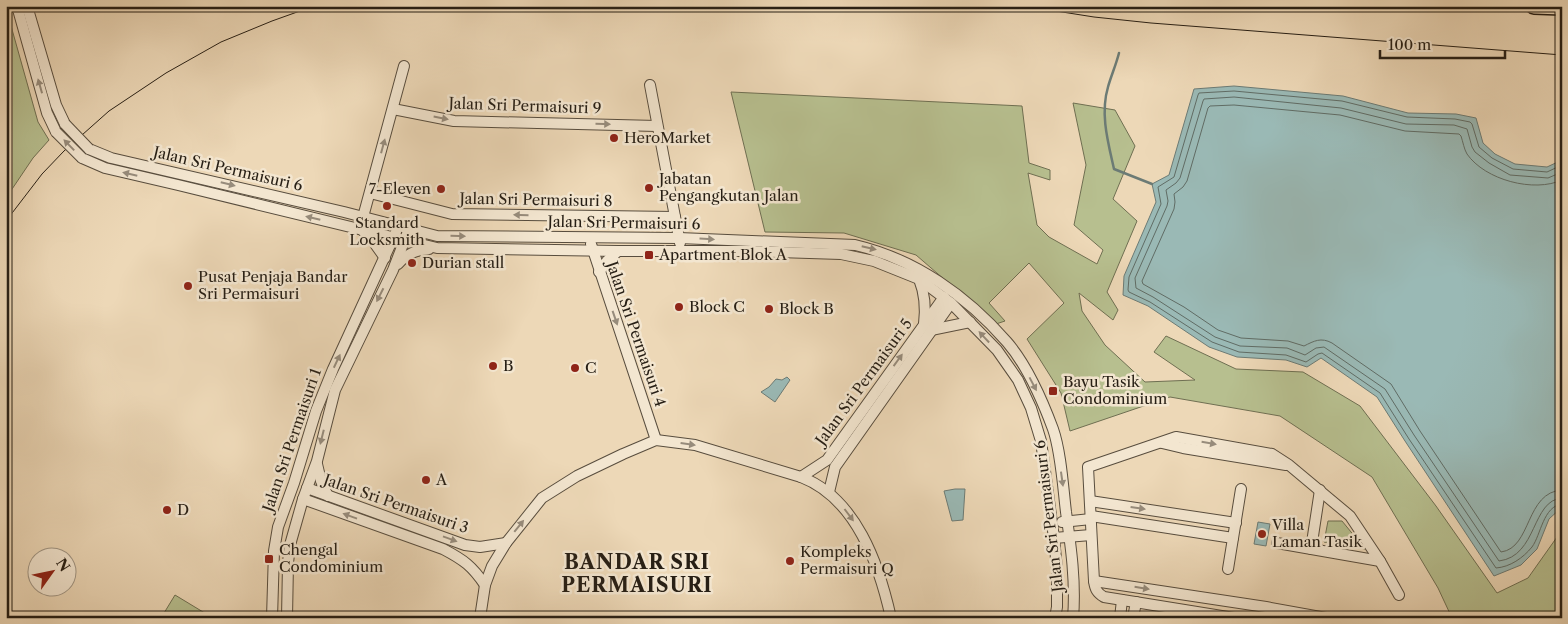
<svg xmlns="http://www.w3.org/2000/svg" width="1568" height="624" font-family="'Libre Caslon Text',serif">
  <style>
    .green { fill: #b7bf8f; stroke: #6f6f52 }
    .water { fill: #9ab9b5; stroke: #6c7b75 }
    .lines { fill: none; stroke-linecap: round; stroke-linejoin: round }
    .shore { stroke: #606c65; stroke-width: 1 }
    .stream { stroke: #6c7b75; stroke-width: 2.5 }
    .minor-casing { stroke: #584d3e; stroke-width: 12 }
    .highway-casing { stroke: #271f15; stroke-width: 18 }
    .minor { stroke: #f3e6d0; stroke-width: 10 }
    .highway { stroke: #edd8b7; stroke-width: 15 }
    .tram { stroke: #271f15; stroke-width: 1 }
    .minor-bridge-casing { stroke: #584d3e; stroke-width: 12; stroke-linecap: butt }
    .minor-bridge { stroke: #f3e6d0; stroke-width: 10 }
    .oneway { fill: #978c7c }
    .poi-dot { fill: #8f2418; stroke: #f3e6d0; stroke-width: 2 }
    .labels { text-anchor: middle; stroke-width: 5; stroke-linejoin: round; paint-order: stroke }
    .street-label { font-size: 15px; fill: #271f15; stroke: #f3e6d0 }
    .poi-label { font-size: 15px; fill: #271f15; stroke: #f3e6d0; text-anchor: start }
    .district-label { font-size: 20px; font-weight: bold; letter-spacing: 1px; fill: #271f15; stroke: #f3e6d0 }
  </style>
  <rect width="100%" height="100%" fill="#edd8b7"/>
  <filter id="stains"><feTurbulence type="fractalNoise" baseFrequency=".004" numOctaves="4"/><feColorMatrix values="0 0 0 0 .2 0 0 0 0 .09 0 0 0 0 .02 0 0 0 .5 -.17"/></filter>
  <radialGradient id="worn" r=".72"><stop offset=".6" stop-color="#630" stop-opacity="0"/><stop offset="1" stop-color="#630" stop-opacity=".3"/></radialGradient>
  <!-- green -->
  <g class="green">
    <polygon points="6,8 38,122 49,140 33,158 6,198"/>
    <polygon points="731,92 1022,106 1029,163 1050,170 1050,180 1028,173 1037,225 1049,237 1097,264 1103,250 1074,225 1086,165 1073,103 1115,110 1135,146 1113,199 1137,221 1107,292 1118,310 1113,320 1079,293 1082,311 1105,345 1145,382 1195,380 1154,352 1166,336 1236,369 1303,372 1360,406 1436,506 1497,593 1528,578 1562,530 1562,618 1452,618 1438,588 1372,477 1280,416 1170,397 1070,431 1061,393 1027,339 1064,303 1029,263 989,303 1005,321 996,324 916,255 844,233 765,232"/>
    <polygon points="1328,521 1342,521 1365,549 1324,542"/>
    <polygon points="175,595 213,618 161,618"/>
  </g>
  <!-- water -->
  <g class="water">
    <polygon points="1234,86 1343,96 1408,113 1456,114 1476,118 1483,143 1495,154 1515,164 1547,167 1562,160 1562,507 1549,519 1537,549 1521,565 1494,576 1405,441 1377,397 1321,358 1307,367 1286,360 1237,357 1209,347 1148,306 1123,295 1124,276 1156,202 1152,184 1169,175 1194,89"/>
    <polygon points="787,377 790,380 775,402 761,392 769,387 776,379 782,380"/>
    <polygon points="955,489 965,489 963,520 952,521 944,491"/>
    <polygon points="1258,522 1270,524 1266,546 1254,544"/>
  </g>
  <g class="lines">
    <!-- shore -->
    <g class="shore">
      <path d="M1562,165L1547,172L1513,169L1492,158L1479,147L1472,124L1470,122L1455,119L1407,117L1342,101L1234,91L1199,93L1198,95L1174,177L1158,187L1161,204L1129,277L1128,290L1129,292L1150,302L1212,342L1239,352L1286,355L1306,362L1318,354L1322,353L1380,393L1409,439L1496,568C1510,567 1523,558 1532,547C1541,535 1543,506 1562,504"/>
      <path d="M1562,172L1548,178L1510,175L1489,163L1475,152L1472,147L1467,129L1454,125L1406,124L1341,108L1234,97L1204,99L1203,101L1180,178L1176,183L1166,190L1168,201L1167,206L1135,278L1136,288L1153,297L1215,337L1240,346L1287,348L1305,355L1316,348L1324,347L1385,389L1414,435L1499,561C1538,556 1531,500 1562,498"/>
      <path d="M1562,180C1534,193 1485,180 1467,154C1464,149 1463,142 1461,136L1459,134L1405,131L1340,115L1234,105L1210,106L1208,108L1187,181L1183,187L1174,194L1175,202L1174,209L1142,281L1143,284L1184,307L1218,330L1241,338L1288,341L1304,346C1314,341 1321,337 1332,343L1391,384L1420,431L1501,552C1532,548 1525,492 1562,490"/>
    </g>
    <!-- stream -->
    <path class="stream" d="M1119,53C1116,65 1111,76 1108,87C1100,114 1108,142 1114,169L1152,184"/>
    <!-- minor casing -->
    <g class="minor-casing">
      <g id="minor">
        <polyline points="17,6 47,113 56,132"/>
        <polyline points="27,6 56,105 65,124"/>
        <polyline points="650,85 680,243"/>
        <polyline points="393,109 454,121 657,126"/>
        <path d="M89,149L111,158L344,212L437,236L679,238L855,245C915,259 967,296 1007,342C1026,364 1043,402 1053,429C1061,452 1063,487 1066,512C1071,547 1076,583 1073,618"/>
        <polyline points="82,158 105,168 178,185 437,248 618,251 746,251 841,254 874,261 919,279 951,303 997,350 1018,380 1031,408 1041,441 1054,538 1057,569 1057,607 1055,618"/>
        <polyline points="370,193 452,214 675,217"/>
        <polyline points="363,217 404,66"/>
        <polyline points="362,230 370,237 385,258"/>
        <polyline points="591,244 656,440"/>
        <path d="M398,264C407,254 415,250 429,249"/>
        <polyline points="599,272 607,261 618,251"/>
        <path d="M919,279C925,294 926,308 924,324"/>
        <polyline points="931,330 970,322"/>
        <polyline points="1162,443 1183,448 1286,465"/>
        <polyline points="317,464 321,481 328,496"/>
        <polyline points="801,477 827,460 944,297"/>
        <polyline points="307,488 465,545 480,547 506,543"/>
        <polyline points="829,492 835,467 951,303"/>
        <path d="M303,499L443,549C464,560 472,566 485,585"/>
        <polyline points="1090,501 1236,523"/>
        <polyline points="1091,516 1233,538"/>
        <polyline points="1062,522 1091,519"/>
        <polyline points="1054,538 1091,535"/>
        <polyline points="1277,543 1380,561"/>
        <polyline points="1311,549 1320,490"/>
        <polyline points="1228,569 1241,489"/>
        <polyline points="1094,581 1266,607 1326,618"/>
        <polyline points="272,618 274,551 278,527 294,483 316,411 333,369 396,232"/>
        <polyline points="287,618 288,563 290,545 303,499 317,461 335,390 393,270 407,234"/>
        <path d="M480,618L485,585L492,566L506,543L542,498L577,476L623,454L656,440L695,445L801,477C856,498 879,564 891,618"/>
        <polyline points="1120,618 1122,600"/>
        <polyline points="1133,618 1136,602"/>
        <path d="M1234,618L1104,597C1097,593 1095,589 1094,581L1088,467L1176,437L1272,454L1289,465L1350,516L1380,561L1399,595"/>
      </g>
    </g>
    <!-- highway casing -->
    <g class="highway-casing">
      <polyline id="highway" points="1534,6 1562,7"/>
    </g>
    <!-- minor -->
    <use href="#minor" class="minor"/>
    <!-- highway -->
    <use href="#highway" class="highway"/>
    <!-- tram -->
    <g class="tram">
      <polyline points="1024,6 1094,17 1151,23 1562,55"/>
      <polyline points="6,221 42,174 64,151 109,111 166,73 221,42 272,21 314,6"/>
    </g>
    <!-- minor-bridge casing -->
    <g class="minor-bridge-casing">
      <g id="minor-bridge">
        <polyline points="65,124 89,149"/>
        <polyline points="56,132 82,158"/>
      </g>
    </g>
    <!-- minor-bridge -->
    <use href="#minor-bridge" class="minor-bridge"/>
  </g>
  <!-- one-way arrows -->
  <defs><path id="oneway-solid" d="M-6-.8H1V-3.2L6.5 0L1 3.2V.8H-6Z" transform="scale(1.25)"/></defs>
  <g class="oneway">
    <use href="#oneway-solid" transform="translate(40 86) rotate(-106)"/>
    <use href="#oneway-solid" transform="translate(441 118) rotate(11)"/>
    <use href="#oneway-solid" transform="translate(603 124) rotate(1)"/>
    <use href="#oneway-solid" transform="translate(69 145) rotate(-134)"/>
    <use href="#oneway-solid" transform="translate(383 146) rotate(-75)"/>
    <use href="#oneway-solid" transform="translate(130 174) rotate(-167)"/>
    <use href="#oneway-solid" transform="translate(228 184) rotate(14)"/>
    <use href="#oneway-solid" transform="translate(521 215) rotate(-179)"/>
    <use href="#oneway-solid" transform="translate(313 218) rotate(-167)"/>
    <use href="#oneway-solid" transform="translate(458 236) rotate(1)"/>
    <use href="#oneway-solid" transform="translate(707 239) rotate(3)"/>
    <use href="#oneway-solid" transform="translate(869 248) rotate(13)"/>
    <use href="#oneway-solid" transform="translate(380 295) rotate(117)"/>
    <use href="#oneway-solid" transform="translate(615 318) rotate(71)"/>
    <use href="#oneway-solid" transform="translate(984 337) rotate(-133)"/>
    <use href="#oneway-solid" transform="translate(898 360) rotate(-54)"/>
    <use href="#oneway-solid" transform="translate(337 361) rotate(-65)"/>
    <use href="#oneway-solid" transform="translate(1033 384) rotate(62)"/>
    <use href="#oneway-solid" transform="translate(322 437) rotate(104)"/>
    <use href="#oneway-solid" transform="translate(1209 443) rotate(10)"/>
    <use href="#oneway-solid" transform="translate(688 444) rotate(8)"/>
    <use href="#oneway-solid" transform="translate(1062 479) rotate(82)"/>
    <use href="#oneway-solid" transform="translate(1138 508) rotate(8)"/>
    <use href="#oneway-solid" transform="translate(849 515) rotate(53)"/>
    <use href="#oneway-solid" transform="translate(350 516) rotate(-160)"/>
    <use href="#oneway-solid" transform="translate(519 526) rotate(-51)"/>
    <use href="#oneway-solid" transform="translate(450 539) rotate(20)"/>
    <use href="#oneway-solid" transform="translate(1142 588) rotate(9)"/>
  </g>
  <!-- markers -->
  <g class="poi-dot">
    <circle cx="614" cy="138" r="5"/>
    <circle cx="649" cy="188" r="5"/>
    <circle cx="441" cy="189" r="5"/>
    <circle cx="387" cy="206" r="5"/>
    <rect x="644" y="250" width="10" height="10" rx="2.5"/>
    <circle cx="412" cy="263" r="5"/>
    <circle cx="188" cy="286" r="5"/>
    <circle cx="679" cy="307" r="5"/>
    <circle cx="769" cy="309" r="5"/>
    <circle cx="493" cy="366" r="5"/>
    <circle cx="575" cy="368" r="5"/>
    <rect x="1048" y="386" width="10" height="10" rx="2.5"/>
    <circle cx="426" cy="480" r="5"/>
    <circle cx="167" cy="510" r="5"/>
    <circle cx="1262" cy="534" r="5"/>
    <rect x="264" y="554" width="10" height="10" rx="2.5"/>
    <circle cx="790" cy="561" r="5"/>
  </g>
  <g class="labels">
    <!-- street labels -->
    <g class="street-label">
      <text transform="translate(525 106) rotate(2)" y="5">Jalan Sri Permaisuri 9</text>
      <text transform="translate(228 169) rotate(13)" y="5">Jalan Sri Permaisuri 6</text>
      <text transform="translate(536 200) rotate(1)" y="5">Jalan Sri Permaisuri 8</text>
      <text transform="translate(624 223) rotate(1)" y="5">Jalan Sri Permaisuri 6</text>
      <text transform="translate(636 334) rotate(71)" y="5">Jalan Sri Permaisuri 4</text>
      <text transform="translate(864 382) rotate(-54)" y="5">Jalan Sri Permaisuri 5</text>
      <text transform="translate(292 440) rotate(-71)" y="5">Jalan Sri Permaisuri 1</text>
      <text transform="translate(396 504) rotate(19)" y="5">Jalan Sri Permaisuri 3</text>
      <text transform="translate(1049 516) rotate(-97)" y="5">Jalan Sri Permaisuri 6</text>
    </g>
    <!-- poi labels -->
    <g class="poi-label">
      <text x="624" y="143">HeroMarket</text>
      <text x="659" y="184">Jabatan<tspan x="659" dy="17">Pengangkutan Jalan</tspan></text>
      <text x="431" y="194" text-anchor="end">7-Eleven</text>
      <text x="387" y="228" text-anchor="middle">Standard<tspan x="387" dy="17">Locksmith</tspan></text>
      <text x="659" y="260">Apartment Blok A</text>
      <text x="422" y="268">Durian stall</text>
      <text x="198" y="282">Pusat Penjaja Bandar<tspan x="198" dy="17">Sri Permaisuri</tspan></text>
      <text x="689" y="312">Block C</text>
      <text x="779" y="314">Block B</text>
      <text x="503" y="371">B</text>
      <text x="585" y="373">C</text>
      <text x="1063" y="387">Bayu Tasik<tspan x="1063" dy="17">Condominium</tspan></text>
      <text x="436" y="485">A</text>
      <text x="177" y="515">D</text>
      <text x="1272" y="530">Villa<tspan x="1272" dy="17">Laman Tasik</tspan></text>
      <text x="279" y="555">Chengal<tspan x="279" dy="17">Condominium</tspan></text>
      <text x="800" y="557">Kompleks<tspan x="800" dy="17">Permaisuri Q</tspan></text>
    </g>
    <!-- district labels -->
    <g class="district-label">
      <text x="637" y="569">BANDAR SRI<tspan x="637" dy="23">PERMAISURI</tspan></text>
    </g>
  </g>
  <!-- margin -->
  <rect width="1568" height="624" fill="none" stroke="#edd8b7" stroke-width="25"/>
  <rect x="8" y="8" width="1553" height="609" fill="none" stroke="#271f15" stroke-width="2.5"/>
  <rect x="12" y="12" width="1543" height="599" fill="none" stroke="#271f15"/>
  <!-- north arrow -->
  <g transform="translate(52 572) rotate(57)"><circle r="24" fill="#f3e6d0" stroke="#a19685"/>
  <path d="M0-4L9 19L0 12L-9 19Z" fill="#8f2418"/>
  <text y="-8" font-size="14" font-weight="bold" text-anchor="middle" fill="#271f15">N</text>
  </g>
  <!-- scale -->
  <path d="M1380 50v8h125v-8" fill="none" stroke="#271f15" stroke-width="2.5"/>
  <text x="1388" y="50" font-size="15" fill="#271f15" stroke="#f3e6d0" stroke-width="4" paint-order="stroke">100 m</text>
  <rect width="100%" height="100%" filter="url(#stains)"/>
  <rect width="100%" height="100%" fill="url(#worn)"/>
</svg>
